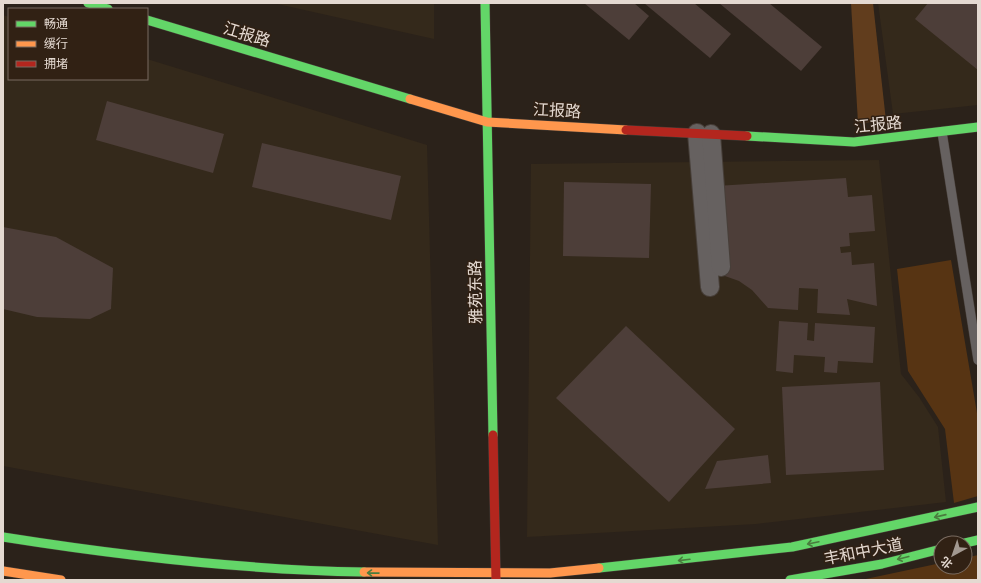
<svg xmlns="http://www.w3.org/2000/svg" width="981" height="583" font-family="Jost,'Noto Sans SC',sans-serif">
  <style>
    .commercial { fill: #34291b }
    .green { fill: #573413 }
    .forest { fill: #613d1d }
    .building { fill: #4d3e39 }
    .lines { fill: none; stroke-linecap: round; stroke-linejoin: round }
    .lane-casing { stroke: #473f39; stroke-width: 10 }
    .street-casing { stroke: #473f39; stroke-width: 20 }
    .fast-casing { stroke: #473f39; stroke-width: 10 }
    .slow-casing { stroke: #473f39; stroke-width: 10 }
    .jam-casing { stroke: #473f39; stroke-width: 10 }
    .lane { stroke: #666160; stroke-width: 9 }
    .street { stroke: #666160; stroke-width: 18 }
    .fast { stroke: #63d668; stroke-width: 9 }
    .slow { stroke: #ff974d; stroke-width: 9 }
    .jam { stroke: #b3261e; stroke-width: 9 }
    .oneway { stroke: #4a7c3e }
    .labels { text-anchor: middle; stroke-width: 3; stroke-linejoin: round; paint-order: stroke }
    .street-label { font-size: 16px; fill: #e4d9d1; stroke: #312114 }
  </style>
  <rect width="100%" height="100%" fill="#2b221a"/>
  <!-- commercial -->
  <g class="commercial">
    <polygon points="273,3 434,3 434,39"/>
    <polygon points="878,3 978,3 978,105 893,114"/>
    <polygon points="3,15 9,17 9,79 147,79 147,59 427,145 438,545 3,466"/>
    <polygon points="879,160 901,374 919,397 938,427 946,502 756,524 527,537 531,164"/>
  </g>
  <!-- green -->
  <g class="green">
    <polygon points="951,260 978,419 978,496 954,503 945,429 908,371 897,269"/>
    <polygon points="978,555 978,580 861,580 941,563 941,567 965,567 965,558"/>
  </g>
  <!-- forest -->
  <polygon class="forest" points="851,3 873,3 886,121 858,123"/>
  <!-- building -->
  <g class="building">
    <polygon points="584,3 634,3 649,16 629,40"/>
    <polygon points="644,3 694,3 731,34 710,58"/>
    <polygon points="719,3 769,3 822,47 801,71"/>
    <polygon points="928,3 978,3 978,70 915,19"/>
    <polygon points="107,101 224,134 213,173 96,140"/>
    <polygon points="262,143 401,176 391,220 252,187"/>
    <polygon points="846,178 848,197 872,195 875,231 849,233 850,246 840,247 841,253 851,252 852,265 874,263 877,306 847,299 850,315 817,313 818,289 799,288 798,310 768,308 752,290 739,281 722,275 716,186"/>
    <polygon points="564,182 651,184 649,258 563,256"/>
    <polygon points="3,227 56,237 113,268 111,309 90,319 37,317 3,309"/>
    <polygon points="779,321 808,323 807,340 814,341 815,323 875,327 873,363 838,361 837,373 824,372 825,357 794,355 793,373 776,371"/>
    <polygon points="626,326 735,429 669,502 556,398"/>
    <polygon points="880,382 884,470 786,475 782,387"/>
    <polygon points="768,455 771,483 705,489 717,461"/>
  </g>
  <g class="lines">
    <!-- lane casing -->
    <g class="lane-casing">
      <polyline id="lane" points="942,132 978,360"/>
    </g>
    <!-- street casing -->
    <g class="street-casing">
      <g id="street">
        <polyline points="697,133 710,287"/>
        <polyline points="711,134 721,267"/>
      </g>
    </g>
    <!-- fast casing -->
    <g class="fast-casing">
      <g id="fast">
        <polyline points="88,3 108,9"/>
        <polyline points="485,3 493,435"/>
        <polyline points="147,20 410,99"/>
        <polyline points="747,136 854,142 978,127"/>
        <path d="M3,537C123,556 243,570 364,572"/>
        <polyline points="965,543 978,540"/>
        <polyline points="599,568 792,547 978,507"/>
        <polyline points="790,580 882,564 941,549"/>
      </g>
    </g>
    <!-- slow casing -->
    <g class="slow-casing">
      <g id="slow">
        <polyline points="410,99 487,122 626,130"/>
        <polyline points="3,571 61,580"/>
        <polyline points="364,572 550,573 599,568"/>
      </g>
    </g>
    <!-- jam casing -->
    <g class="jam-casing">
      <g id="jam">
        <polyline points="626,130 747,136"/>
        <polyline points="493,435 496,580"/>
      </g>
    </g>
    <!-- lane -->
    <use href="#lane" class="lane"/>
    <!-- street -->
    <use href="#street" class="street"/>
    <!-- fast -->
    <use href="#fast" class="fast"/>
    <!-- slow -->
    <use href="#slow" class="slow"/>
    <!-- jam -->
    <use href="#jam" class="jam"/>
  </g>
  <!-- one-way arrows -->
  <defs><path id="oneway-shaft" d="M-6 0H5M1.5-3L5.5 0L1.5 3" fill="none" stroke-width="1.6" stroke-linecap="round" stroke-linejoin="round"/></defs>
  <g class="oneway">
    <use href="#oneway-shaft" transform="translate(940 516) rotate(167)"/>
    <use href="#oneway-shaft" transform="translate(813 543) rotate(168)"/>
    <use href="#oneway-shaft" transform="translate(903 558) rotate(166)"/>
    <use href="#oneway-shaft" transform="translate(684 560) rotate(173)"/>
    <use href="#oneway-shaft" transform="translate(373 573) rotate(-179)"/>
  </g>
  <g class="labels">
    <!-- street labels -->
    <g class="street-label">
      <text transform="translate(247 34) rotate(17)" y="6">江报路</text>
      <text transform="translate(557 110) rotate(3)" y="6">江报路</text>
      <text transform="translate(878 124) rotate(-6)" y="6">江报路</text>
      <text transform="translate(475 292) rotate(-91)" y="6">雅苑东路</text>
      <text transform="translate(863 551) rotate(-11)" y="6">丰和中大道</text>
    </g>
  </g>
  <!-- border -->
  <rect width="981" height="583" fill="none" stroke="#e4d9d1" stroke-width="8"/>
  <!-- legend -->
  <rect x="8" y="8" width="140" height="72" fill="#312114" stroke="#796b60"/>
  <rect x="16" y="21" width="20" height="6" fill="#63d668" stroke="#796b60"/>
  <text x="44" y="28" font-size="12" fill="#e4d9d1">畅通</text>
  <rect x="16" y="41" width="20" height="6" fill="#ff974d" stroke="#796b60"/>
  <text x="44" y="48" font-size="12" fill="#e4d9d1">缓行</text>
  <rect x="16" y="61" width="20" height="6" fill="#b3261e" stroke="#796b60"/>
  <text x="44" y="68" font-size="12" fill="#e4d9d1">拥堵</text>
  <!-- north arrow -->
  <g transform="translate(953 555) rotate(220)"><circle r="19" fill="#312114" stroke="#796b60"/>
  <path d="M0-3L7 15L0 10L-7 15Z" fill="#a39991"/>
  <text y="-6" font-size="11" font-weight="bold" text-anchor="middle" fill="#e4d9d1">北</text>
  </g>
</svg>
